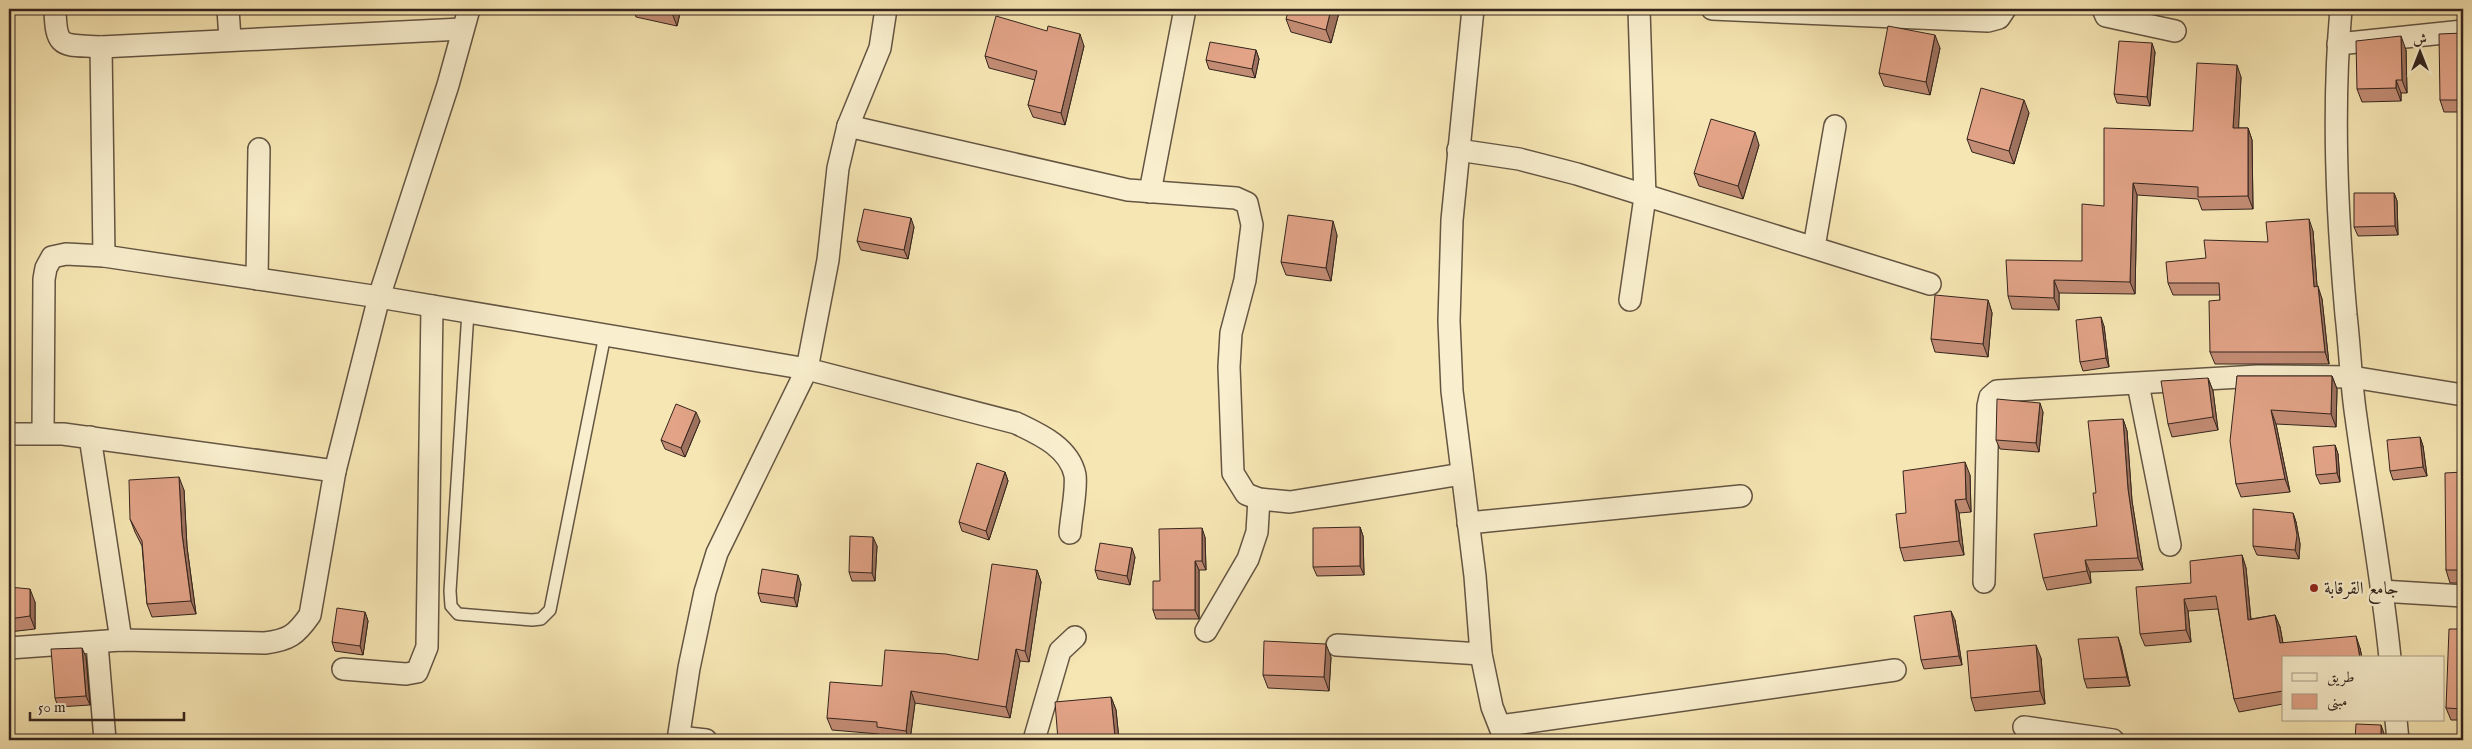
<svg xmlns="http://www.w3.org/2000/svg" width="2472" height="749" font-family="'IM FELL English',Amiri,serif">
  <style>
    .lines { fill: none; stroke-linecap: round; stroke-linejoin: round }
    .service-casing { stroke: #645543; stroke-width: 14 }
    .minor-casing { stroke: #645543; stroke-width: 24 }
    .service { stroke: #f9efce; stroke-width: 11 }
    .minor { stroke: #f9efce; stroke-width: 21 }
    .wall { fill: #c28c74; stroke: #34251e }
    .shaded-wall { fill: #9e725e; stroke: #34251e }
    .building { fill: #e2a387; stroke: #34251e }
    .poi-dot { fill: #8f2418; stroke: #f9efce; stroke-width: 2 }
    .labels { text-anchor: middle; stroke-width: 4.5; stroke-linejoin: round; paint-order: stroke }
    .poi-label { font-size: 18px; fill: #34251e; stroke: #f9efce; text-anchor: start }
  </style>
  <rect width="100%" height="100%" fill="#f6e6b3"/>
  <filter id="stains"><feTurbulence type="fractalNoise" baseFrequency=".004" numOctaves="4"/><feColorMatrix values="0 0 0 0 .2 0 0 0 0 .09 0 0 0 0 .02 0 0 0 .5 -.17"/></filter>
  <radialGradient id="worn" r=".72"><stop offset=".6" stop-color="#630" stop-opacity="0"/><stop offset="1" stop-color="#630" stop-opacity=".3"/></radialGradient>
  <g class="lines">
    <!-- service casing -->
    <g class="service-casing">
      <polyline id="service" points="468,312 450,591 451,606 458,614 532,620 541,619 550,610 605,335"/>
    </g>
    <!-- minor casing -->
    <g class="minor-casing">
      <g id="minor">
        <path d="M55,9C56,51 63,44 101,47"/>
        <polyline points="228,9 230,39"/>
        <polyline points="1473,9 1452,220 1449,321 1452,391 1475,576 1481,654 1492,707 1505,740"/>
        <polyline points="1712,9 1988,21 1999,18 2005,9"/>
        <polyline points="2103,9 2106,16 2175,31"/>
        <path d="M2341,9C2332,111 2337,214 2346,315C2350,349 2351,384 2356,417C2367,498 2382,577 2390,658"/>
        <polyline points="2338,44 2463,31"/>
        <polyline points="848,126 1128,190 1236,198 1247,203 1252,225 1245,280 1231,333 1229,367 1233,473 1246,494 1259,499 1290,502 1462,474"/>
        <polyline points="1458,150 1519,159 1577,174 1930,284"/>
        <polyline points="1150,192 1185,9"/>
        <polyline points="1814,247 1835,126"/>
        <polyline points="104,256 101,47 462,29"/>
        <polyline points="257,279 259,149"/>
        <polyline points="1630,300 1645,197 1639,9"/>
        <polyline points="2138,384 2170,545"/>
        <path d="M43,433L44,279L46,268L52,257L66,254L104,256L379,297L807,369L1016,423C1039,434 1069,447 1075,475C1077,490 1071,517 1070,533"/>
        <polyline points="9,434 63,434 335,471"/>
        <polyline points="90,437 121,640"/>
        <polyline points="1468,523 1741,496"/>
        <polyline points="1984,582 1988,406 1990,397 1997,391 2258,376 2352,377 2463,395"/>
        <polyline points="2381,591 2463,596"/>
        <polyline points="1206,631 1248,559 1257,532 1259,499"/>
        <polyline points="97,644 105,740"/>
        <polyline points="1337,645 1481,654"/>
        <path d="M9,648L121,640L265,643C289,640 296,635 310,615L335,471L379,297L448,85L469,9"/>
        <polyline points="343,669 406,674 417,672 427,647 432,306"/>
        <polyline points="2396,720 2398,740"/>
        <polyline points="1500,726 1895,670"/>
        <polyline points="2024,727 2113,740"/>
        <polyline points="679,737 706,740"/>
        <polyline points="678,740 689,668 705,592 717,553 807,369 828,260 838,168 848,126 880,48 886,9"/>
        <polyline points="1034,740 1060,651 1075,637"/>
      </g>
    </g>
    <!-- service -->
    <use href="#service" class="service"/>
    <!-- minor -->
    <use href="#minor" class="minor"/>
  </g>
  <!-- wall -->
  <g class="wall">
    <polygon points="633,9 681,9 677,26 636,17"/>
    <polygon points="1340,9 1331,43 1291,32 1286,19"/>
    <polygon points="2463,33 2463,112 2444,112 2440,100"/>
    <polygon points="1084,46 1065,125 1033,117 1028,105 1035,80 989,68 985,56"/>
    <polygon points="1940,48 1930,95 1884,86 1879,73"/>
    <polygon points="1256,50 1259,59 1255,78 1209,69 1206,60"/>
    <polygon points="2406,50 2407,93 2401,93 2401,101 2362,102 2357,89"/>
    <polygon points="2155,52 2150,106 2117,103 2114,94"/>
    <polygon points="2241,77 2238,128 2248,128 2252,140 2253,209 2202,210 2198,199 2137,195 2135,294 2059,293 2059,310 2012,309 2008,296 2082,261 2104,206 2193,131"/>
    <polygon points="2029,113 2014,164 1972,152 1967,139"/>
    <polygon points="1759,145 1743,199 1699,186 1694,173"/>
    <polygon points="2394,193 2397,201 2398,235 2358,236 2354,227"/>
    <polygon points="914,227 908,259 861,250 857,241"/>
    <polygon points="2313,231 2317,287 2322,299 2329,364 2215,364 2210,352 2220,300 2220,295 2173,295 2168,283 2206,258"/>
    <polygon points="1337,235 1331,281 1286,275 1281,262"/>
    <polygon points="1988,300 1992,313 1988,357 1935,352 1931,339"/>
    <polygon points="2104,326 2109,367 2083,371 2080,362"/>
    <polygon points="2237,376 2332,376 2337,389 2336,427 2276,424 2290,492 2241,497 2236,484"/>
    <polygon points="2208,378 2213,391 2218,430 2172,437 2168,424"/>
    <polygon points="2043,412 2039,452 2000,449 1996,440"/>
    <polygon points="2123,419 2127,431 2132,501 2143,570 2090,572 2091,583 2047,590 2043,578 2097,526 2096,493"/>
    <polygon points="700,421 685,457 665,449 661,440"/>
    <polygon points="2420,437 2423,446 2427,476 2393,480 2390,471"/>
    <polygon points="2335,445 2338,454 2340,482 2320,484 2316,475"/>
    <polygon points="1005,472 1008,481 989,540 962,531 959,522"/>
    <polygon points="2463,472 2463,583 2450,583 2446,570"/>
    <polygon points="1970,475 1971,512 1959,513 1964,555 1904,561 1900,548 1906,513"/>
    <polygon points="184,490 187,547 196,614 152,617 147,604 142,546 135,532 130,519"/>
    <polygon points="2293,513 2296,522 2300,544 2299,559 2257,555 2253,546"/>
    <polygon points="1360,527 1363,536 1364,575 1317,576 1313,567"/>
    <polygon points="1205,537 1206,570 1199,570 1199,619 1156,619 1153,610 1160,581"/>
    <polygon points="877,546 875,581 852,581 849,572"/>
    <polygon points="2242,555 2246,568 2251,619 2275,615 2280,627 2283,643 2360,648 2362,658 2283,658 2283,704 2239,712 2234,699 2218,609 2188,611 2191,642 2145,646 2140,634 2191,583"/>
    <polygon points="1135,557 1130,585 1098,579 1095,570"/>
    <polygon points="1037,570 1041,582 1029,662 1020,661 1010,718 915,703 910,740 895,740 881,738 879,734 832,730 827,718 882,686 978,660"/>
    <polygon points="9,584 10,588 35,602 35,629 9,632"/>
    <polygon points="801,584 797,607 761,602 758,593"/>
    <polygon points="365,612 368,621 363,655 335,651 332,642"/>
    <polygon points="1955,620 1962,665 1924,669 1921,660"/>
    <polygon points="2463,629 2463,720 2451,720 2446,708"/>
    <polygon points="2121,646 2130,686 2087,688 2084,679"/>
    <polygon points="86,657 90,705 58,707 55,698"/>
    <polygon points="1331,657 1329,691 1268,688 1263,675"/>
    <polygon points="2041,658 2045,704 1975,711 1971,698"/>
    <polygon points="1111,697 1116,710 1119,740 1058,740"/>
  </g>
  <!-- shaded-wall -->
  <g class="shaded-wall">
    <polygon points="673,9 681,9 677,26 672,13"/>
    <polygon points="1331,9 1340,9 1331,43 1326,30"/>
    <polygon points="1080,34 1084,46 1065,125 1061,113"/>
    <polygon points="1935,35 1940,48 1930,95 1926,82"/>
    <polygon points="2401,36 2406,50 2407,93 2402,80"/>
    <polygon points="2152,43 2155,52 2150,106 2147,97"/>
    <polygon points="1256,50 1259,59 1255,78 1252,69"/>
    <polygon points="2237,65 2241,77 2238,141 2233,128"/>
    <polygon points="2396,80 2401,93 2401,101 2396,88"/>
    <polygon points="2024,100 2029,113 2014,164 2009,151"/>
    <polygon points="2248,128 2252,140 2253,209 2248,196"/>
    <polygon points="1755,132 1759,145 1743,199 1738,186"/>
    <polygon points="2133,183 2137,195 2135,294 2130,282"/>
    <polygon points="2394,193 2397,201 2398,235 2395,226"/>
    <polygon points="911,218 914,227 908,259 904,250"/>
    <polygon points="2309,219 2313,231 2318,299 2314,287"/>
    <polygon points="1333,221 1337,235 1331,281 1326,268"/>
    <polygon points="2054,280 2059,293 2059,310 2054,298"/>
    <polygon points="2318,286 2322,299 2329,364 2325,352"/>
    <polygon points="1988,300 1992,313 1988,357 1983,344"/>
    <polygon points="2101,317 2104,326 2109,367 2106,358"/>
    <polygon points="2332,376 2337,389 2336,427 2331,414"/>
    <polygon points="2208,378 2213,391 2218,430 2213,417"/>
    <polygon points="2040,403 2043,412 2039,452 2036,443"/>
    <polygon points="2271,410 2276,424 2290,492 2285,479"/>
    <polygon points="696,412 700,421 685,457 681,448"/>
    <polygon points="2123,419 2127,431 2132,501 2143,570 2138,558 2128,489"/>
    <polygon points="2420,437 2423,446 2427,476 2423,467"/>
    <polygon points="2335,445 2338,454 2340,482 2337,473"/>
    <polygon points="1965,462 1970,475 1971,512 1966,499"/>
    <polygon points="1005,472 1008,481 989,540 986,531"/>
    <polygon points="179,477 184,490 187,547 196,614 191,601 182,534"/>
    <polygon points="1955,500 1959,513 1964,555 1959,541"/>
    <polygon points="2293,513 2296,522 2300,544 2299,559 2295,550"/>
    <polygon points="1360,527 1363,536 1364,575 1360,566"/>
    <polygon points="1202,528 1205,537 1206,570 1202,561"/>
    <polygon points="873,537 877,546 875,581 872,573"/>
    <polygon points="1132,548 1135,557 1130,585 1127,576"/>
    <polygon points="2242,555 2246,568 2252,632 2248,620"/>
    <polygon points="2085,560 2090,572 2091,583 2087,571"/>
    <polygon points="1195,561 1199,570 1199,619 1195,610"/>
    <polygon points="1037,570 1041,582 1029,662 1025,651"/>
    <polygon points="798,575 801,584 797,607 794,598"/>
    <polygon points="30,589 35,602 35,629 30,616"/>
    <polygon points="2184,599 2188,611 2191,642 2186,630"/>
    <polygon points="1951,611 1955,620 1962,665 1959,656"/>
    <polygon points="365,612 368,621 363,655 360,646"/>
    <polygon points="2275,615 2280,627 2285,655 2280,643"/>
    <polygon points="2356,636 2360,648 2362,658 2360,658"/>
    <polygon points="2118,637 2121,646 2130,686 2127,677"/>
    <polygon points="1326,644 1331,657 1329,691 1324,677"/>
    <polygon points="2036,645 2041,658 2045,704 2040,691"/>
    <polygon points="82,648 86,657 90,705 86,696"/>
    <polygon points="1016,649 1020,661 1010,718 1006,707"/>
    <polygon points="911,691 915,703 910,740 909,740 906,731"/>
    <polygon points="1111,697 1116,710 1119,740 1116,740 1115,737"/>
    <polygon points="2381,725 2385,736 2385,740 2381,740"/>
  </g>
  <!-- building -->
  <g class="building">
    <polygon points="655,9 673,9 672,13"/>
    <polygon points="1289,9 1331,9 1326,30 1286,19"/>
    <polygon points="996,16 1047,31 1048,26 1080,34 1061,113 1028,105 1037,71 985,56"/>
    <polygon points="1888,26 1935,35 1926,82 1879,73"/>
    <polygon points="2463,33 2463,100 2440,100 2439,34"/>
    <polygon points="2401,36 2402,80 2396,80 2396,88 2357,89 2356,41"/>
    <polygon points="2119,41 2152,43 2147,97 2114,94"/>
    <polygon points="1210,42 1256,50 1252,69 1206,60"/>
    <polygon points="2197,63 2237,65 2233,128 2248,128 2248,196 2198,197 2198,187 2133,183 2130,282 2054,280 2054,298 2008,296 2006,260 2082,261 2082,204 2104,206 2104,128 2193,131"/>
    <polygon points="1981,88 2024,100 2009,151 1967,139"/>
    <polygon points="1711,119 1755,132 1738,186 1694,173"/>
    <polygon points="2354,193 2394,193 2395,226 2354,227"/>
    <polygon points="864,209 911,218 904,250 857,241"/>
    <polygon points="1288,215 1333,221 1326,268 1281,262"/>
    <polygon points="2309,219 2314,287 2318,286 2325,352 2210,352 2209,301 2220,300 2219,283 2168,283 2166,262 2206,258 2204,240 2268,242 2266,222"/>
    <polygon points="1935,295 1988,300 1983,344 1931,339"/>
    <polygon points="2101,317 2106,358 2080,362 2076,320"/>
    <polygon points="2237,376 2332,376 2331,414 2271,410 2285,479 2236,484 2230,441"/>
    <polygon points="2208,378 2213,417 2168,424 2161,381"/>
    <polygon points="1997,399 2040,403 2036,443 1996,440"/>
    <polygon points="676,404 696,412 681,448 661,440"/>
    <polygon points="2123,419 2128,489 2138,558 2085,560 2087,571 2043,578 2034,534 2097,526 2093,493 2096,493 2088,421"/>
    <polygon points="2420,437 2423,467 2390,471 2387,440"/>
    <polygon points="2335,445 2337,473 2316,475 2313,447"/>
    <polygon points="1965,462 1966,499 1955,500 1959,541 1900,548 1896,514 1906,513 1903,471"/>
    <polygon points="977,463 1005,472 986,531 959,522"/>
    <polygon points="2463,472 2463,570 2446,570 2445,473"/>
    <polygon points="179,477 182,534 191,601 147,604 142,541 130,519 129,480"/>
    <polygon points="2253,509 2293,513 2297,535 2295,550 2253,546"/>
    <polygon points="1360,527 1360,566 1313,567 1313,528"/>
    <polygon points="1202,528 1202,561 1195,561 1195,610 1153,610 1153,581 1160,581 1159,529"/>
    <polygon points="850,536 873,537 872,573 849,572"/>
    <polygon points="1100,543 1132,548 1127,576 1095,570"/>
    <polygon points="2242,555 2248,620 2275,615 2280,643 2356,636 2360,658 2283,658 2283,691 2234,699 2216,596 2184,599 2186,630 2140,634 2136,587 2191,583 2190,561"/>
    <polygon points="992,564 1037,570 1025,651 1016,649 1006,707 911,691 906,731 877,727 877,722 827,718 830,682 882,686 885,650 946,654 978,660"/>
    <polygon points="762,569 798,575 794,598 758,593"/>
    <polygon points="9,587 30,589 30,616 9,619"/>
    <polygon points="337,608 365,612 360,646 332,642"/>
    <polygon points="1951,611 1959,656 1921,660 1914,616"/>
    <polygon points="2449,629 2463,629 2463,709 2446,708"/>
    <polygon points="2118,637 2127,677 2084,679 2078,639"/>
    <polygon points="1264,641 1326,644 1324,677 1263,675"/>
    <polygon points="2036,645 2040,691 1971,698 1967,651"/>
    <polygon points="82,648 86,696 55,698 51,649"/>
    <polygon points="1111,697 1115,737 1079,740 1058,740 1055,702"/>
    <polygon points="2356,724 2381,725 2381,740 2355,740"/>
  </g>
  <!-- markers -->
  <circle class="poi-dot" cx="2314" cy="588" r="5"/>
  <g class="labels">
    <!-- poi labels -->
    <g class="poi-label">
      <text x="2324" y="594">جامع القرقابة</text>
    </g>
  </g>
  <!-- margin -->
  <rect width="2472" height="749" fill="none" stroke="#f6e6b3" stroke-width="30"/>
  <rect x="10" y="10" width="2452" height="729" fill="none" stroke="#34251e" stroke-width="2.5"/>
  <rect x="15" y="15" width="2442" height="719" fill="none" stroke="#34251e"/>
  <!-- legend -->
  <rect x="2282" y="656" width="162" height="65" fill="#f9efce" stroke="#aa9e88"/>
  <rect x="2292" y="673" width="25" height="8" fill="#f9efce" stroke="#aa9e88"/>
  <text x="2327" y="682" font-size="15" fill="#34251e">طريق</text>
  <rect x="2292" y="694" width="25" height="15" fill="#e2a387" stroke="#aa9e88"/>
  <text x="2327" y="706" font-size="15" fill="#34251e">مبنى</text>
  <!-- north arrow -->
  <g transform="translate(2420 52)" stroke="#f9efce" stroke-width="4" paint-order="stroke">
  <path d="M0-4L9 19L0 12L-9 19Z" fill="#34251e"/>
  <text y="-8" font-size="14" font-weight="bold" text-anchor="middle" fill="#34251e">ش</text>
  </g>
  <!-- scale -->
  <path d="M30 712v8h154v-8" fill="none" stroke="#34251e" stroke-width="2.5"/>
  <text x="38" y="712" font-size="15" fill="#34251e" stroke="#f9efce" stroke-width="4" paint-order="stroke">50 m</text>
  <rect width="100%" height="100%" filter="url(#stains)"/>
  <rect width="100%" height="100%" fill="url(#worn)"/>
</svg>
